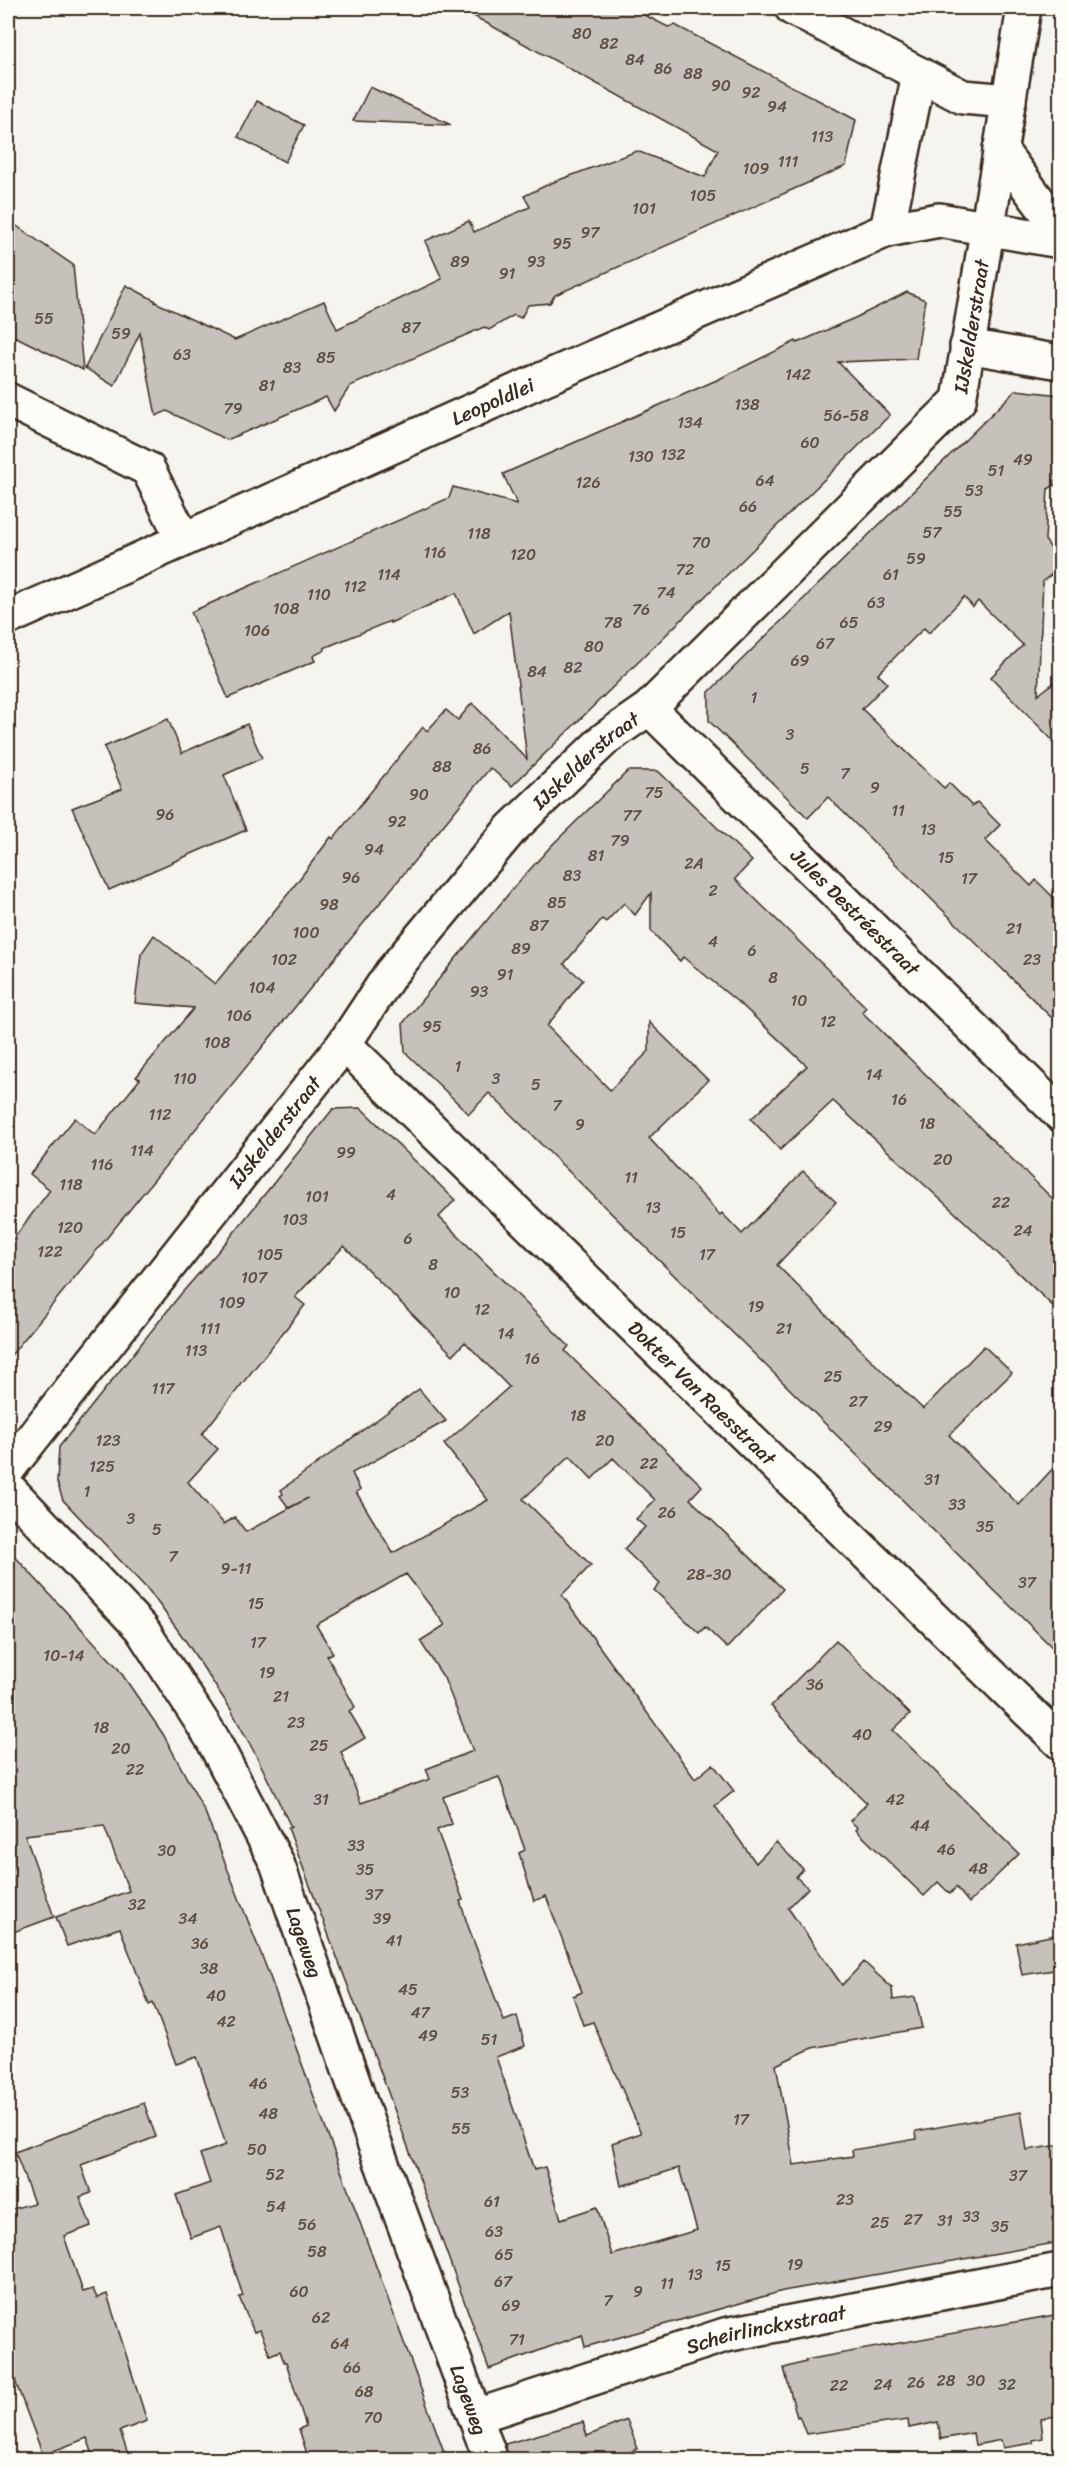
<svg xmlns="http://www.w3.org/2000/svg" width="1068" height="2467" font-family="Sriracha,sans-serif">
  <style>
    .building { fill: #c7c1bb; stroke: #3b2a1e; stroke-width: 1.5; fill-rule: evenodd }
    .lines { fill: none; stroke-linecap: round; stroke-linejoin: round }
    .minor-casing { stroke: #3b2a1e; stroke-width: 38 }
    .minor { stroke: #fdfcf7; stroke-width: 33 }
    .labels { text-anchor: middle; stroke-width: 5; stroke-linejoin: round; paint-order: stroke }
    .number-label { font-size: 16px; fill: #5e5045 }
    .street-label { font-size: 20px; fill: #3b2a1e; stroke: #fdfcf7 }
  </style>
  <rect width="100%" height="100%" fill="#f5f4ee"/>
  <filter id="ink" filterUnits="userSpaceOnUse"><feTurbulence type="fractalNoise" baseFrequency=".0167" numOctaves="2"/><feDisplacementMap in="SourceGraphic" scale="12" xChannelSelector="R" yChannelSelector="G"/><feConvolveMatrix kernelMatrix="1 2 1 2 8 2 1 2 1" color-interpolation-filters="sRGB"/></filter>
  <g filter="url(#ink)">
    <!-- building -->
    <g class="building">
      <polygon points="459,8 631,8 668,27 675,25 856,120 846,166 555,295 550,303 528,305 521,318 514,315 489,330 484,327 350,386 334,411 326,397 227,440 167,411 156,416 140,333 114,386 85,368 126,285 156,301 155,302 235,340 324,301 337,329 442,279 425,241 469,221 474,232 530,207 524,196 551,183 637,151 705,177 718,150"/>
      <polygon points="370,87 451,125 353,121"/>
      <polygon points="257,101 304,125 285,162 238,137"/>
      <polygon points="8,220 73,265 83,370 8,333"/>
      <polygon points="907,292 925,300 916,359 838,362 890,415 512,786 490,768 8,1359 8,1246 50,1190 30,1174 75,1118 95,1135 140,1079 136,1077 194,1008 135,1003 141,954 154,935 215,984 288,894 331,837 333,839 423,727 427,731 446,710 458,720 472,703 527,759 509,611 474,634 456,593 390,623 390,621 324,648 325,650 313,656 315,661 228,698 191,612 449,498 453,487 517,504 503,474 719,379 796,341 797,343 857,317"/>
      <polygon points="1016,390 1060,395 1060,482 1048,489 1045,540 1060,561 1060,568 1043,581 1038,695 1060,678 1060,748 991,677 1023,645 978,601 973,607 964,597 929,633 924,628 878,674 887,683 862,709 944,788 949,783 972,806 977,802 1000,825 985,840 1031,886 1036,880 1060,904 1060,1026 828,797 808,818 709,721 709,692"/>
      <polygon points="168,719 182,753 247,724 262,758 224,775 246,830 109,890 72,808 122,789 104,747"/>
      <polygon points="628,771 658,771 752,861 735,879 866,1007 862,1012 1060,1206 1060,1313 964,1221 833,1101 780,1150 751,1119 807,1066 745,1008 683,957 680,961 651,931 651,893 635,915 624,903 606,922 602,919 564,964 583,980 547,1026 610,1090 649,1051 649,1022 708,1080 649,1138 720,1215 722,1213 742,1234 803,1171 836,1202 777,1265 897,1386 898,1385 923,1409 984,1346 1012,1373 949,1435 1019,1505 1060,1461 1060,1655 489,1093 469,1114 405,1052 403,1023 515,886 552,845"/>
      <path d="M361,1108L455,1200L439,1217L569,1346L565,1351L702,1486L690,1499L783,1589L727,1648L705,1627L699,1633L654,1590L660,1584L624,1549L645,1527L636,1519L655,1500L613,1458L592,1479L570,1456L523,1499L591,1565L562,1595L695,1779L713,1764L734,1791L715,1806L756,1863L776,1842L803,1869L796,1877L808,1888L788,1908L842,1985L864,1962L892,1988L893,2000L915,1997L922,2028L812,2048L776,2065L794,2165L853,2156L852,2150L917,2139L916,2131L1021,2112L1027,2150L1060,2145V2242L783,2291L585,2347L582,2335L489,2369L381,2073L288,1828L291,1827L258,1759L230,1708L185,1640L150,1592L63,1500L57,1482L59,1447L180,1295L228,1240L333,1109ZM344,1246L453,1355L465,1342L509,1387L444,1444L488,1500L393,1553L356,1492L360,1490L352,1473L446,1421L419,1389L281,1490L283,1494L280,1496L289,1508L308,1498L246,1532L235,1517L224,1524L188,1482L218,1449L202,1434L305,1305L295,1297ZM406,1574L445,1625L420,1641L444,1678L473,1751L426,1769L430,1779L361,1803L341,1752L365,1738L349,1711L355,1707L327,1656L333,1653L316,1625ZM499,1777L525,1850L519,1853L534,1901L546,1896L582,1992L573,1996L583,2025L593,2022L641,2133L612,2143L621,2186L679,2168L697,2230L612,2255L597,2207L561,2219L545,2167L534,2170L496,2057L525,2046L517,2016L504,2021L468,1926L460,1901L463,1900L437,1830L452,1824L443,1797Z"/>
      <polygon points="8,1549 117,1667 163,1734 205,1812 269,1974 447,2460 309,2460 299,2429 306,2426 286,2362 284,2362 280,2351 270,2355 260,2330 254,2332 239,2297 243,2296 221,2227 191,2238 176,2195 210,2183 200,2154 226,2145 197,2057 176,2064 153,2003 149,2005 120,1928 67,1946 56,1917 129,1891 104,1826 25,1835 54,1917 8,1934"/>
      <polygon points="836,1640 910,1714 893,1730 1019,1854 969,1903 956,1887 950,1894 938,1882 924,1896 856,1830 858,1828 850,1821 867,1803 817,1755 771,1706"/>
      <polygon points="1060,1934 1060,1969 1022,1975 1016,1943"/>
      <polygon points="144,2103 156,2137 81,2165 91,2193 80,2197 91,2226 64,2236 83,2292 93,2289 97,2298 107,2294 147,2421 120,2431 130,2460 95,2460 87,2438 43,2455 8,2362 8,2210 34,2203 15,2152"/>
      <polygon points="1060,2314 1060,2415 1041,2419 1043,2438 1033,2440 1033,2443 1003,2448 1001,2440 975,2445 973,2433 941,2439 938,2422 909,2428 908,2420 806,2434 799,2416 797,2417 784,2368 806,2362 805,2360"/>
      <polygon points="627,2420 638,2449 610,2460 509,2460 505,2444 583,2422 587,2436"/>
    </g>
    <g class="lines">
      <!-- minor casing -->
      <g class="minor-casing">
        <g id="minor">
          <polyline points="792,8 963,97 1009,101"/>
          <polyline points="1000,149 1060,230"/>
          <polyline points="887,230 919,74"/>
          <polyline points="967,346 1060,362"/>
          <polyline points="8,400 148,469 183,539"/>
          <path id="s1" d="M8,618L543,379L887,230L939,220L1060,241"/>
          <path id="s2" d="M649,708L1060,1114"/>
          <path id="s3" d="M344,1044L1060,1742"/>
          <path id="s4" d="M8,1469L344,1044L391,973L511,829L606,738L649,708L959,400L1024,8"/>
          <path id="s5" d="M8,1488L141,1628L212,1738L277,1863L374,2142L491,2460"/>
          <path id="s6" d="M477,2416L725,2335L1060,2270"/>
        </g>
      </g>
      <!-- minor -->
      <use href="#minor" class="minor"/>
    </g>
  </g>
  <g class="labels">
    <!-- number labels -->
    <g class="number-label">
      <text x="582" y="39">80</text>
      <text x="609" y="49">82</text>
      <text x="635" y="65">84</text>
      <text x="663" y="74">86</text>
      <text x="693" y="79">88</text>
      <text x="721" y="91">90</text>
      <text x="751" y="98">92</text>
      <text x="777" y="112">94</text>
      <text x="822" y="142">113</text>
      <text x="788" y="167">111</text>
      <text x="756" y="174">109</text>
      <text x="703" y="201">105</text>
      <text x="644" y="214">101</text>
      <text x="590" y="238">97</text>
      <text x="562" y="249">95</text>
      <text x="460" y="267">89</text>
      <text x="536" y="267">93</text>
      <text x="507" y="279">91</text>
      <text x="44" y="324">55</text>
      <text x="411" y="333">87</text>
      <text x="121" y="339">59</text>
      <text x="182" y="360">63</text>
      <text x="326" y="363">85</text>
      <text x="292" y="373">83</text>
      <text x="798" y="380">142</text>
      <text x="267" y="391">81</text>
      <text x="747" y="410">138</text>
      <text x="233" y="414">79</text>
      <text x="846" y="421">56-58</text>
      <text x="690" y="428">134</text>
      <text x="810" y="448">60</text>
      <text x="673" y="460">132</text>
      <text x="641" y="462">130</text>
      <text x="1023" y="465">49</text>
      <text x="996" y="476">51</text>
      <text x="765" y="486">64</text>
      <text x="588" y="488">126</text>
      <text x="974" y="496">53</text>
      <text x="748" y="512">66</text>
      <text x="953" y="517">55</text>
      <text x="932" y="538">57</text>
      <text x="479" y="539">118</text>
      <text x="701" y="548">70</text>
      <text x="435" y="558">116</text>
      <text x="523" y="560">120</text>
      <text x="916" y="564">59</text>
      <text x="685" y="575">72</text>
      <text x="389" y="580">114</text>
      <text x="891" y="580">61</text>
      <text x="355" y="592">112</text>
      <text x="666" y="598">74</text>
      <text x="319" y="600">110</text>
      <text x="876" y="608">63</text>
      <text x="286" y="614">108</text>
      <text x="641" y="615">76</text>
      <text x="613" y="628">78</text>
      <text x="849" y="628">65</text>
      <text x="257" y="636">106</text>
      <text x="825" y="649">67</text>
      <text x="594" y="652">80</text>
      <text x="800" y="666">69</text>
      <text x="573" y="673">82</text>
      <text x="537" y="677">84</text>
      <text x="754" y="703">1</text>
      <text x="790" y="740">3</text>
      <text x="482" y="754">86</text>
      <text x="442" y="772">88</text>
      <text x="805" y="774">5</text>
      <text x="845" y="779">7</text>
      <text x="875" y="793">9</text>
      <text x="654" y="798">75</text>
      <text x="419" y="800">90</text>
      <text x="898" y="816">11</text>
      <text x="165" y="820">96</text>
      <text x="632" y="821">77</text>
      <text x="397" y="827">92</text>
      <text x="928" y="835">13</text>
      <text x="620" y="846">79</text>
      <text x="374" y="855">94</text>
      <text x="596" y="861">81</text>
      <text x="946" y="863">15</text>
      <text x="694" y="869">2A</text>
      <text x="572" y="881">83</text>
      <text x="351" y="883">96</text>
      <text x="969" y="884">17</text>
      <text x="713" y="896">2</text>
      <text x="557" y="908">85</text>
      <text x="329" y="910">98</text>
      <text x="539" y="931">87</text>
      <text x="1014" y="934">21</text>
      <text x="306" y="938">100</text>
      <text x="713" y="947">4</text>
      <text x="521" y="954">89</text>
      <text x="752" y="956">6</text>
      <text x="284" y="965">102</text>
      <text x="1032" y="965">23</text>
      <text x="505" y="980">91</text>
      <text x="773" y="983">8</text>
      <text x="262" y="993">104</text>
      <text x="479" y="997">93</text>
      <text x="799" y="1006">10</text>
      <text x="239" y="1021">106</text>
      <text x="828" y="1027">12</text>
      <text x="432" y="1032">95</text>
      <text x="217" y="1048">108</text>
      <text x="458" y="1072">1</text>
      <text x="874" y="1080">14</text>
      <text x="185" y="1084">110</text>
      <text x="496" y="1084">3</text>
      <text x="536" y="1090">5</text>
      <text x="899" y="1105">16</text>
      <text x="557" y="1111">7</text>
      <text x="160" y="1120">112</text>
      <text x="927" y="1129">18</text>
      <text x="580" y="1130">9</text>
      <text x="142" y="1156">114</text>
      <text x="346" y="1158">99</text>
      <text x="943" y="1165">20</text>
      <text x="102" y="1170">116</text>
      <text x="631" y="1183">11</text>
      <text x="71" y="1190">118</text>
      <text x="391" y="1200">4</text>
      <text x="317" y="1202">101</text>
      <text x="1001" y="1208">22</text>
      <text x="653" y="1213">13</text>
      <text x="295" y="1225">103</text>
      <text x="70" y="1233">120</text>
      <text x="1023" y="1236">24</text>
      <text x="678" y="1238">15</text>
      <text x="408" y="1244">6</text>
      <text x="50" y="1257">122</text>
      <text x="270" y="1260">105</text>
      <text x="707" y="1260">17</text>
      <text x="433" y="1270">8</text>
      <text x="254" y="1283">107</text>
      <text x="452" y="1298">10</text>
      <text x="232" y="1308">109</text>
      <text x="756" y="1312">19</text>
      <text x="482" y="1315">12</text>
      <text x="210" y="1334">111</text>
      <text x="784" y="1334">21</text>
      <text x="506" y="1339">14</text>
      <text x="196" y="1356">113</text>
      <text x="532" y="1364">16</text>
      <text x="833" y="1382">25</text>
      <text x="163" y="1394">117</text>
      <text x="858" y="1407">27</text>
      <text x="578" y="1421">18</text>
      <text x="883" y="1432">29</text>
      <text x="108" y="1446">123</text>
      <text x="605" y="1446">20</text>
      <text x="649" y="1469">22</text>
      <text x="102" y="1472">125</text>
      <text x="932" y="1485">31</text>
      <text x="87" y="1497">1</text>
      <text x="957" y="1510">33</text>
      <text x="667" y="1518">26</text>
      <text x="131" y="1524">3</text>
      <text x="985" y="1532">35</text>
      <text x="157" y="1535">5</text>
      <text x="173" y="1562">7</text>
      <text x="236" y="1574">9-11</text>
      <text x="709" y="1580">28-30</text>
      <text x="1027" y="1588">37</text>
      <text x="256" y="1609">15</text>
      <text x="258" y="1648">17</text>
      <text x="64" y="1661">10-14</text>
      <text x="267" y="1678">19</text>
      <text x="815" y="1690">36</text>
      <text x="281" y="1702">21</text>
      <text x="296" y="1728">23</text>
      <text x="101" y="1733">18</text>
      <text x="862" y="1740">40</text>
      <text x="319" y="1751">25</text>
      <text x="121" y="1754">20</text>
      <text x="135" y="1775">22</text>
      <text x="321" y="1805">31</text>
      <text x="895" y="1805">42</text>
      <text x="920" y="1831">44</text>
      <text x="356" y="1851">33</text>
      <text x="946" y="1855">46</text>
      <text x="167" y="1856">30</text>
      <text x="978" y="1874">48</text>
      <text x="365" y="1875">35</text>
      <text x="374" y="1900">37</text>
      <text x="137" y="1910">32</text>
      <text x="188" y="1924">34</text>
      <text x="382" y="1924">39</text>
      <text x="394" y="1946">41</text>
      <text x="200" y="1949">36</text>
      <text x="209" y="1974">38</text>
      <text x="408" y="1995">45</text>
      <text x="216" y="2001">40</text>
      <text x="420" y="2018">47</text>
      <text x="226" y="2027">42</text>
      <text x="428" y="2041">49</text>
      <text x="489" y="2045">51</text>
      <text x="258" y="2089">46</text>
      <text x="460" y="2098">53</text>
      <text x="268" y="2119">48</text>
      <text x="741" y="2125">17</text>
      <text x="461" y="2134">55</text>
      <text x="257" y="2155">50</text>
      <text x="275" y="2180">52</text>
      <text x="1018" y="2181">37</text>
      <text x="845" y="2205">23</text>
      <text x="492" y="2207">61</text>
      <text x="276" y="2212">54</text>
      <text x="971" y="2222">33</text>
      <text x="913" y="2225">27</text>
      <text x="945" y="2226">31</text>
      <text x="880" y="2228">25</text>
      <text x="307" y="2230">56</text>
      <text x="1000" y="2232">35</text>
      <text x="494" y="2237">63</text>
      <text x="317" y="2257">58</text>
      <text x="504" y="2260">65</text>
      <text x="795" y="2270">19</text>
      <text x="723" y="2271">15</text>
      <text x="695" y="2280">13</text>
      <text x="503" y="2287">67</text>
      <text x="667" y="2289">11</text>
      <text x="299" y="2297">60</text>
      <text x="638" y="2297">9</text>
      <text x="608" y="2306">7</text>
      <text x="511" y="2311">69</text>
      <text x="321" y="2323">62</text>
      <text x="517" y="2345">71</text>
      <text x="340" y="2349">64</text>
      <text x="352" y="2373">66</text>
      <text x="946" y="2386">28</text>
      <text x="976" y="2386">30</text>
      <text x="916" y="2388">26</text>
      <text x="883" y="2390">24</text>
      <text x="1007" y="2390">32</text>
      <text x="839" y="2391">22</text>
      <text x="364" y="2397">68</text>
      <text x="373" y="2423">70</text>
    </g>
    <!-- street labels -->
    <g class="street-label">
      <text dy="7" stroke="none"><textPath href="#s4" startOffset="1510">IJskelderstraat</textPath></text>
      <text dy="7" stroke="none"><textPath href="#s1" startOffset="531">Leopoldlei</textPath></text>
      <text dy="7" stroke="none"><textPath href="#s4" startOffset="916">IJskelderstraat</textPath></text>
      <text dy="7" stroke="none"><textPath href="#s2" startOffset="290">Jules Destréestraat</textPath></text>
      <text dy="7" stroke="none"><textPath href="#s4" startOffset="430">IJskelderstraat</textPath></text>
      <text dy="7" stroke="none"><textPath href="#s3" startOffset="500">Dokter Van Raesstraat</textPath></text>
      <text dy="7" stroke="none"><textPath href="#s5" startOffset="549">Lageweg</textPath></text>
      <text dy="7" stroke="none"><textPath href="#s6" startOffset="302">Scheirlinckxstraat</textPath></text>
      <text dy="7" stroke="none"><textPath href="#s5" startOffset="1035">Lageweg</textPath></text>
    </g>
  </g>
  <!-- margin -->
  <rect width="1068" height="2467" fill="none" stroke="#fdfcf7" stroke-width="30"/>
  <rect x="15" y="15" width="1038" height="2437" fill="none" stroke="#3b2a1e" stroke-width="2" filter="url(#ink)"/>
</svg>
